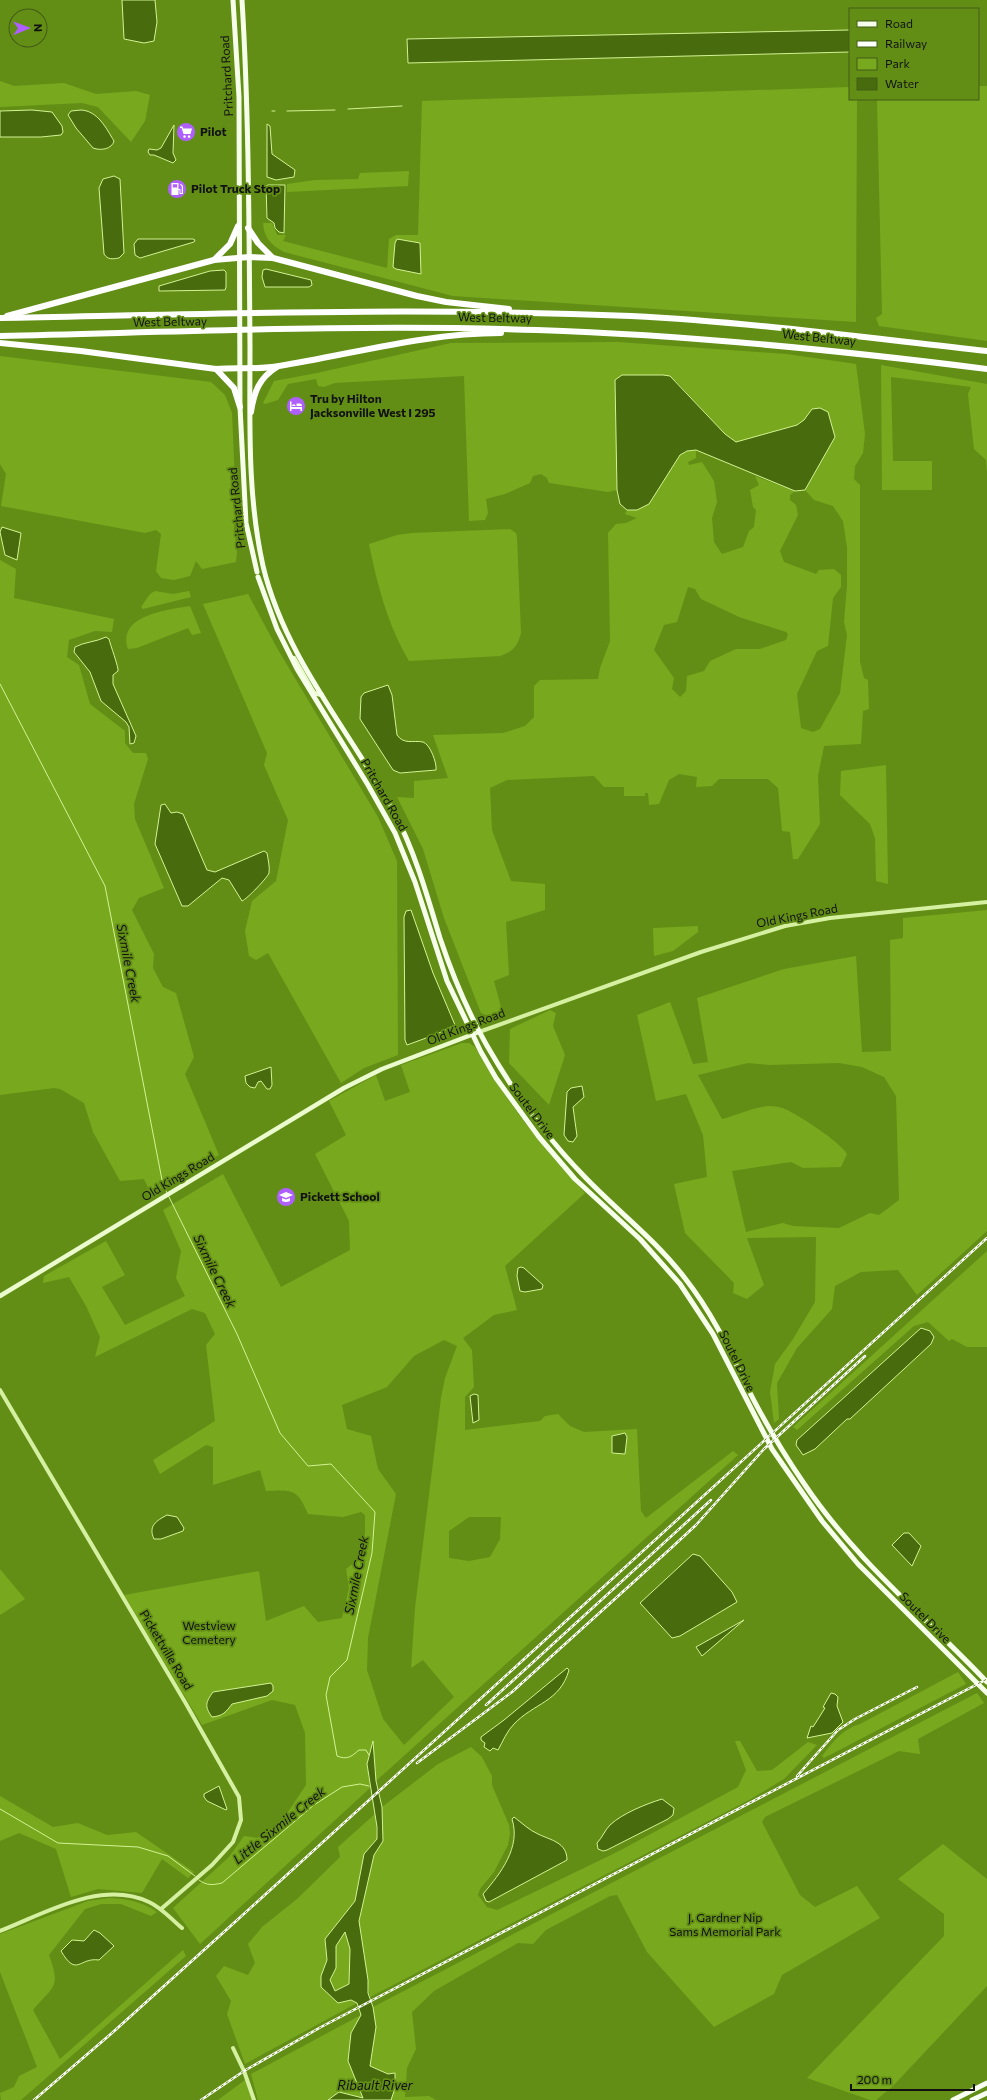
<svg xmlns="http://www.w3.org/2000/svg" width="987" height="2100" font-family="Commissioner,sans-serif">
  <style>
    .green { fill: #78a81e; fill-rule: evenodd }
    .water { fill: #486b0e; stroke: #d3f393; fill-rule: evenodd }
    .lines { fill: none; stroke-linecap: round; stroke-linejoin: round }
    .stream { stroke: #d3f393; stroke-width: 1 }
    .tertiary { stroke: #d4f0a0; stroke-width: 4 }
    .secondary { stroke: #ebfbce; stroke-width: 4.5 }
    .primary { stroke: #f6ffe9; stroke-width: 5 }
    .trunk { stroke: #fafff4; stroke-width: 5 }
    .motorway { stroke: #fff; stroke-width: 6 }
    .rail-casing { stroke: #fff; stroke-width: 2.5 }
    .rail { stroke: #628e16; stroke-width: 1; stroke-dasharray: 3; stroke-linecap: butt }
    .labels { text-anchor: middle; stroke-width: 3.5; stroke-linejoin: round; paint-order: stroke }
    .street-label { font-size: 12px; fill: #111; stroke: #628e16 }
    .poi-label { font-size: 12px; font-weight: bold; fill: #111; stroke: #628e16; text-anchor: start }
    .park-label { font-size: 12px; fill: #111; stroke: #628e16 }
    .water-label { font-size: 13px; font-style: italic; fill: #111; stroke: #628e16 }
  </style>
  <rect width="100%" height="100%" fill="#628e16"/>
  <!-- green -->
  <g class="green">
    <polygon points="0,81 14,86 64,83 96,94 136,91 150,95 145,121 131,142 98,107 82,103 0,107"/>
    <polygon points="978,86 987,86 987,341 879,326 876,318 882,314 877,99 978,99"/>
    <path d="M850,87V99H857L856,322L453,296L284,252C271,245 264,238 263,223H272L277,235H286L283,241L387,268L389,239L396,235H418L422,101Z"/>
    <polygon points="409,171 408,186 287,192 287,184 315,180 358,179 360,173"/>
    <path d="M618,342L786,354L856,364L865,434L863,453L855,466L854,479L860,485V662L864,678L868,680L869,709L863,711L861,744L824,746L818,776L820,824L798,859H793L790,832L782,831L778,788L768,779H719L712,786L696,787L697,777L679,774L669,780L659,804L649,805L648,793H645V796H624V787H604L594,776L507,780L490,788L492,830L511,881L545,884V910L506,922L509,975L494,981L503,1015L493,1018L481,1013L444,918L423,849L397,797L414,798V781L448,778L433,735L503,733L525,726L534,717V686L540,680L598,679L600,668L610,641L608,533L616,524L626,523L637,518L625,514L627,510H637L649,504L680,455L687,451L696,450V458L688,462L689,465L702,462L714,481L717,502L712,518L714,542L722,554L743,547L749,531L754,527L756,510L753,507L750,490L759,485L755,476L795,491L790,495V500L796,505L798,515L780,551L784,562L816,574L819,570L834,569L841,575V587L833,598L828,646L817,651L797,694L801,728L813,732L820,729L840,693L847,635L844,622L847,586V547L843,521L833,506L814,500L805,490L835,437L813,409L804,420L797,425L736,442L725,434L676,381L615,380L617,490L608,492L549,483L547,478L541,474L533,476L530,483L505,494L486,499L488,513L485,520L469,521L464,376L335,383L324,387L318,386L316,379L288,384L278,400L265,404L263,403L274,381L317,373L451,343ZM688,587L695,589L701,599L739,617L786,632L788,634L786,640L760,649H736L710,661L704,671L687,676L686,691L680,697L672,689L674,678L654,650L664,625L677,622Z"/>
    <polygon points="0,356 211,382 225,395 232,413 236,506 234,528 237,552 236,562 202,569 196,561 190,576 174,580 161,578 156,571 161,534 156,530 145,533 1,506 6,474 0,464"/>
    <polygon points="881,365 987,384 987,473 986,460 974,449 968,394 971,387 891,377 893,461 932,461 932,490 882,490"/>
    <path d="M510,529L516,533L517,537L521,633C518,646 512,652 500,656L409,661C388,626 377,584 369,544L397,535L412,533Z"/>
    <polygon points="0,560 16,569 14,598 114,619 112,632 95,631 69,640 67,657 79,665 90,704 125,731 125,743 133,753 146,753 148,759 134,804 135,819 164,888 139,898 132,910 154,954 153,968 163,987 176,993 194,1057 185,1074 219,1155 151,1194 144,1179 120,1181 93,1132 84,1103 60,1089 54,1088 0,1095"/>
    <polygon points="155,591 173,594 189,591 191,597 143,609 141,607 150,594"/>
    <polygon points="248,594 277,648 378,817 397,861 398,1055 364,1068 341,1083 268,953 256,960 249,956 245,931 252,901 276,881 288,820 264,765 267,753 203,604"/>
    <path d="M190,606L201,633L192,635L188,628L137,648L128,649C117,615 167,610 190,606Z"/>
    <polygon points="886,765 888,884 876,881 875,838 870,824 840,795 841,771"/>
    <path d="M987,910V1231L917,1295L898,1270L861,1272L835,1286L832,1309L797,1348L777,1383L779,1419L774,1423L770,1392L775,1364L793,1339L815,1302L816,1237L747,1238L764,1285L747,1299L733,1293L734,1283L685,1233L674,1184L707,1177L703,1135L686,1094L656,1101L637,1015L670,1002L693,1064L708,1062L697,998L784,969L856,956L862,1052L891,1051L890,940L903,938V918ZM748,1063L769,1065L839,1063L862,1067L884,1077L896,1096L899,1200L879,1215L870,1213L839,1228L793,1226L783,1223L746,1232L732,1171L791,1162L803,1168L841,1167L847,1154C840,1142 799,1115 785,1109C781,1107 774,1106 770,1106C753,1107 737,1115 722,1119L698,1075Z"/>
    <polygon points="698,926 698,932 673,951 654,956 653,928"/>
    <polygon points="550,1010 556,1013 553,1026 565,1055 549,1105 509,1063 510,1029"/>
    <path d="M462,1043H469L475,1047C506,1101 542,1148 585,1193L505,1266L517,1310L494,1315L463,1338L472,1350L474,1387L465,1397V1430L540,1421L545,1416L558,1414L570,1426L584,1432L637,1429L641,1511L646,1518L733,1451L738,1455L376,1781L373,1743L367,1764L370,1788L200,1944L173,1908L229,1857L244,1836L257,1838L282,1821L306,1785L305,1733L295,1705L272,1700L202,1725L124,1595L259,1571L266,1621L304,1606L318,1622L342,1618L349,1588L346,1569L360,1558L365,1533V1515L361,1512L343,1517L308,1514C297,1488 292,1490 266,1491L260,1470L213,1485V1447L206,1445L160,1474L153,1460L215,1421L206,1345L215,1334L205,1313L192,1309L95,1357L100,1337L86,1306L69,1277L43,1283L44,1276L106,1241L125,1275L102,1287L125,1325L185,1296L176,1278L181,1251L163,1210L223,1174L281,1287L350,1250L349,1221L315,1154L346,1135L329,1101L376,1075L385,1101L410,1092L401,1065ZM444,1340L457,1346L445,1378L441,1398L415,1608L411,1668L423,1660L454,1697L404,1745L383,1719L367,1670L368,1638L396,1494L378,1469L371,1436L347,1429L342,1405L387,1387L414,1356ZM469,1517H501L500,1539L490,1557L469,1561L449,1558V1531Z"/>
    <polygon points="987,1251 987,1347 967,1347 952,1339 949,1341 928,1322 914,1326 797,1430 793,1427"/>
    <polygon points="0,1569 25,1599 0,1615"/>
    <path d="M958,1672L966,1684L824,1758L822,1756C833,1742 842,1729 860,1724Z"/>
    <polygon points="977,1693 984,1703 918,1739 920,1754 899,1751 765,1817 762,1822 800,1895 815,1907 857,1886 880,1918 782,1975 774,1994 714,2027 647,1952 617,1895 610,1896 546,1930 533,1944 518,1943 434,1991 412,2012 416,2049 407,2068 405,2097 429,2096 436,2100 391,2100 395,2088 388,2074 370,2066 376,2027 373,2007"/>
    <polygon points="735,1741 740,1741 757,1771 772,1770 808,1742 817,1745 784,1779 749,1800 370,1997 359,1921 374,1855 383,1841 382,1807 438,1764 471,1747 482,1757 492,1776 492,1785 509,1825 510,1834 508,1845 494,1872 480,1889 478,1895 487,1907 497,1910 619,1851 738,1787 746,1770"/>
    <polygon points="0,1796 53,1827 78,1823 107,1835 136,1832 194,1872 188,1878 162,1859 142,1893 98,1889 71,1897 56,1849 19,1833 0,1841"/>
    <polygon points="375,1814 377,1839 364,1854 355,1901 325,1939 327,1960 321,1976 321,1987 357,2003 245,2064 227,2014 231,2001 216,1976 224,1966 248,1975 255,1963 248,1944 262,1927 297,1899 340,1857 338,1847"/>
    <polygon points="943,1844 987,1879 987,1986 892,2087 876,2100 870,2100 807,2078 944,1936 944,1914 898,1879"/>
    <path d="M109,1898C127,1899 141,1901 157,1912L151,1916L121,1904H101L85,1909L49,1955C61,1988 54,1985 33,2010L60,2059L183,1950L186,1956L21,2100H1L0,2093L14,2087L19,2076L37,2067L0,1972V1934L88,1901Z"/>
    <polygon points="345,1931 350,1949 349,1984 335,1992 330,1980 336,1968 336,1946"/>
    <polygon points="361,2015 351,2033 348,2061 363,2098 339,2092 328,2100 258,2100 251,2074"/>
    <polygon points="245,2080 252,2100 218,2100"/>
  </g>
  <!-- water -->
  <g class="water">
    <polygon points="122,0 155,0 157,22 154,41 144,43 124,39"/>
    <polygon points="850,30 850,52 408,63 407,39"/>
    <polygon points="32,110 52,112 62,126 63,132 61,135 41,137 0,137 0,111"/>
    <path d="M81,110C98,111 106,128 114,141C112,149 101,151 93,148L76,128L68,115L71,111Z"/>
    <polygon points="267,124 270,126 272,154 295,170 294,177 276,180 267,177"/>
    <polygon points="174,125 173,153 176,160 173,163 154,155 150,155 148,152 149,149 157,150 161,148"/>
    <path d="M114,176L120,179L124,253L119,258C112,259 108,260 104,254L99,188L103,179Z"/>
    <polygon points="268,185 285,185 284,233 279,232 275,228 274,223 267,218 266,186"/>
    <polygon points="138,239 193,239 195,240 194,242 140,258 135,255 134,244"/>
    <polygon points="397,239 420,243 421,274 396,269 393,267 395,243"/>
    <polygon points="266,269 311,280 312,285 309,287 265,287 262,277 263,270"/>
    <polygon points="224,270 226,272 226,287 225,290 159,291 159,286 210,271"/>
    <polygon points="622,375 663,375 670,376 725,434 736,442 797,425 804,420 812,409 820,408 828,412 835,437 805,490 795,491 696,450 687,451 680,455 649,504 637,510 627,510 620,504 617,490 615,380"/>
    <polygon points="2,527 21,533 17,560 5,555 0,532"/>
    <path d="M106,637L109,639C110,644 119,668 118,671L113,675V684L136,736L134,743L130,744L129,727L126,722L101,701L90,672L74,652L75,647C84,642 96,642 106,637Z"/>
    <path d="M388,685L392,695L397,735C404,745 413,740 423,742C430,744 437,763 436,770L400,773L393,770L360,719L361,697L364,693Z"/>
    <path d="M165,804L171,813L177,812L183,814L207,870L215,872L264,851L267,853C268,859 270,867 269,873C268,877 247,899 242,901L229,880L222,878L188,906H182L155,844L161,805Z"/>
    <polygon points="411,910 433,973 455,1025 437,1034 407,1045 405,1040 404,917 406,911"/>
    <polygon points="271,1067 272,1085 270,1089 267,1089 261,1081 258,1082 255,1088 250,1087 246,1083 245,1076"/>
    <polygon points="582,1086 584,1097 573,1107 577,1136 573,1142 568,1141 564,1135 567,1092 571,1088"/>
    <polygon points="521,1267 524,1268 543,1285 542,1289 525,1292 520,1291 517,1276 518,1268"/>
    <polygon points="921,1328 930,1331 934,1337 931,1344 850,1419 847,1419 815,1449 803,1455 796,1445 797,1440"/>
    <polygon points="474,1394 478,1395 479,1420 473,1423 470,1396"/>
    <polygon points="625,1433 627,1437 625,1454 612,1453 612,1436"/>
    <path d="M167,1515L177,1517L184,1528L183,1531L161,1539H154C148,1526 156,1521 167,1515Z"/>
    <polygon points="904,1533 909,1533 921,1546 912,1566 892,1545"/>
    <polygon points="693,1554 700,1556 732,1592 737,1602 680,1636 672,1638 640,1603"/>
    <polygon points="744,1620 702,1656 696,1647"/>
    <path d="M567,1668L569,1670C560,1702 534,1703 514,1724C507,1731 503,1741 498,1750L493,1748L490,1751L484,1747L485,1743L481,1740V1737L504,1720Z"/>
    <path d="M271,1683L273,1686V1691L267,1696L232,1704C226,1712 223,1716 212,1717C204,1706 206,1702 213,1692Z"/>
    <polygon points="831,1693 835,1694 838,1697 837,1706 843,1722 832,1733 807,1738 811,1726 813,1727 825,1708 823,1707"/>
    <path d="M373,1741L376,1781L382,1807L383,1841L374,1855L359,1921L368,1980V1993L373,2007L376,2027L370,2066L388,2074L395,2073V2088L391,2100H328L339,2092L363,2098L348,2061L351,2033L361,2015L357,2003L351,2000L338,2003L321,1987V1976L327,1960L325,1939L355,1901L364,1854L377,1839V1827L367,1764ZM345,1932L350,1949L349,1984L335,1991L330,1980L336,1968V1946Z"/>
    <polygon points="219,1786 227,1809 226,1810 207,1801 204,1797 204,1794"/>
    <path d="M662,1799L674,1808L673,1815L668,1819L607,1850L603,1851L598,1849L597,1843C602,1838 605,1830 610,1825C623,1813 646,1804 662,1799Z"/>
    <path d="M514,1817C522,1823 529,1830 538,1834C550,1840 567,1842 567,1860L489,1902L486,1901L483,1894C501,1873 521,1847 512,1819Z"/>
    <path d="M94,1930L100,1933L114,1946L99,1960C79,1957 77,1978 61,1951L72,1940L84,1941Z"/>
  </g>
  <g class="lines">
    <!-- stream -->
    <g class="stream">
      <polyline points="348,109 402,106"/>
      <polyline points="272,111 275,111"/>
      <polyline points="287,111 335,110"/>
      <polyline points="0,684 105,886 163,1185 167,1193"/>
      <path d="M168,1195L237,1334L280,1433L308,1466L331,1464L375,1512L372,1553L347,1660L330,1677L326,1695L337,1756C347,1760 351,1757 359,1750H366L369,1755"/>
      <polyline points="0,1809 58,1843 138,1847 168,1856 195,1876"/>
      <path d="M199,1880C207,1886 213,1885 222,1883L314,1805L342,1787L360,1784L369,1786"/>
    </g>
    <!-- tertiary -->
    <g class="tertiary">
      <polyline points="479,1032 701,952 785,926 830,918 987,902"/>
      <polyline points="0,1390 185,1702 239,1797 241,1820 233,1842 212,1865 161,1909"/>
      <path d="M0,1931C44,1914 101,1879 149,1902C162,1908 171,1919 182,1928"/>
      <polyline points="233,2048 244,2071 254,2100"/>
    </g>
    <!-- secondary -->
    <g class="secondary">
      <polyline points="294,658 314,693 322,695"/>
      <polyline points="0,1296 344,1088 382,1069 479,1032"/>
    </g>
    <!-- primary -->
    <g class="primary">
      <polyline points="233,0 239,97 240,407 246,523 257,572"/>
      <path d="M242,0C249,115 249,231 250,346C250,420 247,494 263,566C285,658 350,731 394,812C415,852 427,895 440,938C452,974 467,1010 486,1044C513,1091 545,1136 583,1175C616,1210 654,1238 684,1277C711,1311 728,1347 746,1385C763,1419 783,1453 805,1485C855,1559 925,1617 987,1682"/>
      <polyline points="258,577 277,629 297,669 368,785 395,833 415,882 447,981 481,1052 496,1078 539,1137 575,1179 640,1239 680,1284 713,1334 772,1449 822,1521 858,1564 987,1693"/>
    </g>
    <!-- trunk -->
    <g class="trunk">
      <polyline points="953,2100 987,2083"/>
      <polyline points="972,2100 987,2093"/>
    </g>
    <!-- motorway -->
    <g class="motorway">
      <polyline points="248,228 258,243 273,258"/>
      <polyline points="214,260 230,244 238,226"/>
      <polyline points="7,316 214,260 249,257 273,258 417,296 446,302 509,309"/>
      <path d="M0,318C210,314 421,307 631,316C750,322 868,338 987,351"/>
      <path d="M0,336C179,332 358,324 537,330C688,335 837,350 987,369"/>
      <path d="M0,343L81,351L216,369C237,367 259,370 279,366C353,354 426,333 501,333"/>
      <polyline points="216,369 234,388 240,407"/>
      <path d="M251,412C254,392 259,378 277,367"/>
    </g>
    <!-- rail casing -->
    <g class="rail-casing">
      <g id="rail">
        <polyline points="486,1705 711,1500"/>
        <polyline points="417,1763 512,1692 669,1550 696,1525 764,1449 865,1356"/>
        <polyline points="797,1776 838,1730 855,1719 917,1687"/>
        <polyline points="34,2100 112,2033 235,1922 987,1238"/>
        <polyline points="201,2100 244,2071 321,2027 987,1679"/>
      </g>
    </g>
    <!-- rail -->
    <use href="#rail" class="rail"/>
  </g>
  <!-- icons -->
  <defs>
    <g id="supermarket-disc" transform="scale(1)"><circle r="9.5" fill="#b05fff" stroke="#628e16"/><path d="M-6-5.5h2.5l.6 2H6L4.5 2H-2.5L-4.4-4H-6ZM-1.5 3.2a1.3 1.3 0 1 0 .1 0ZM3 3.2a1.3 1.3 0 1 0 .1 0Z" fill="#fff"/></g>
    <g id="fuel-disc" transform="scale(1)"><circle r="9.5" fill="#b05fff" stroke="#628e16"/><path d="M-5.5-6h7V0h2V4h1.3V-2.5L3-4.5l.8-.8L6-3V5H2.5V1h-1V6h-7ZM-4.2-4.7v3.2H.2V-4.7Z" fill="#fff"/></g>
    <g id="hotel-disc" transform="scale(1)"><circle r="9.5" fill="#b05fff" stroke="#628e16"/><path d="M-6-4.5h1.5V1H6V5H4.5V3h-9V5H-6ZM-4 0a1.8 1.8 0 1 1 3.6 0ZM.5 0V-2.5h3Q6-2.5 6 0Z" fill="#fff"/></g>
    <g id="school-disc" transform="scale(1)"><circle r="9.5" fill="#b05fff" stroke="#628e16"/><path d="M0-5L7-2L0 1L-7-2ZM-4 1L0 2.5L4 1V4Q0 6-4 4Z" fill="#fff"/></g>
  </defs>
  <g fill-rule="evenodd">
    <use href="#supermarket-disc" x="186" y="132"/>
    <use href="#fuel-disc" x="177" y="189"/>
    <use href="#hotel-disc" x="296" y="406"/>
    <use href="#school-disc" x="286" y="1197"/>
  </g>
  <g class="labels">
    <!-- street labels -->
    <g class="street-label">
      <text transform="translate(227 76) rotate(-93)" y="4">Pritchard Road</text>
      <text transform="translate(495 318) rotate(1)" y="4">West Beltway</text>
      <text transform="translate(170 322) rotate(-1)" y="4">West Beltway</text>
      <text transform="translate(819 338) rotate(6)" y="4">West Beltway</text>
      <text transform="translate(237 508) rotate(-96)" y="4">Pritchard Road</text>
      <text transform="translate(384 795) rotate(60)" y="4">Pritchard Road</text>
      <text transform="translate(797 916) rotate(-11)" y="4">Old Kings Road</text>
      <text transform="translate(466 1027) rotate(-21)" y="4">Old Kings Road</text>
      <text transform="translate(532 1111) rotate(53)" y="4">Soutel Drive</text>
      <text transform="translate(178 1177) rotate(-31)" y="4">Old Kings Road</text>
      <text transform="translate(737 1361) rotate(64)" y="4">Soutel Drive</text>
      <text transform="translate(925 1618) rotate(45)" y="4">Soutel Drive</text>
      <text transform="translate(166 1650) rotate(59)" y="4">Pickettville Road</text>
    </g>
    <!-- poi labels -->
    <g class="poi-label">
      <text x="200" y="136">Pilot</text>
      <text x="191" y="193">Pilot Truck Stop</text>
      <text x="310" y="403">Tru by Hilton<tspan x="310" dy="14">Jacksonville West I 295</tspan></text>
      <text x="300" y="1201">Pickett School</text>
    </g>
    <!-- park labels -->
    <g class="park-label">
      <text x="209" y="1630">Westview<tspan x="209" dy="14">Cemetery</tspan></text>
      <text x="725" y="1922">J. Gardner Nip<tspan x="725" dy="14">Sams Memorial Park</tspan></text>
    </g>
    <!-- water labels -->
    <g class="water-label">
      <text transform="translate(129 963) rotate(79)" y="5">Sixmile Creek</text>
      <text transform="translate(215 1271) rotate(64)" y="5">Sixmile Creek</text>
      <text transform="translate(356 1575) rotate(-79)" y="5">Sixmile Creek</text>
      <text transform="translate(279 1825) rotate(-39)" y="5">Little Sixmile Creek</text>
      <text x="375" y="2090">Ribault River</text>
    </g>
  </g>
  <!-- legend -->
  <rect x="849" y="8" width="130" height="92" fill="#628e16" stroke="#425c14"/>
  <rect x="857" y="21" width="20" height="6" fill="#f6ffe9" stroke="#425c14"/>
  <text x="885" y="28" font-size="12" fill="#111111">Road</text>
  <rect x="857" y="41" width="20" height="6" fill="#ffffff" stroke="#425c14"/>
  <text x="885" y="48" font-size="12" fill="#111111">Railway</text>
  <rect x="857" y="58" width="20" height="12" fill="#78a81e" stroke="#425c14"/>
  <text x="885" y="68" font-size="12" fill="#111111">Park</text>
  <rect x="857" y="78" width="20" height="12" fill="#486b0e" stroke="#425c14"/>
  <text x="885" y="88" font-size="12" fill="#111111">Water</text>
  <!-- north arrow -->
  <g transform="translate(28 28) rotate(89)"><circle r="19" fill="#628e16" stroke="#425c14"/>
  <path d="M0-3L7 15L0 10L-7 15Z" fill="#b05fff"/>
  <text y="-6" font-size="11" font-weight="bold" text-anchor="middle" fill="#111111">N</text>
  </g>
  <!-- scale -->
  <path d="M851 2084v6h123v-6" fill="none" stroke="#111111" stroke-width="2"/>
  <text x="857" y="2084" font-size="12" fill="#111111" stroke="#628e16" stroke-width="3" paint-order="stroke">200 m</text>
</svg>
